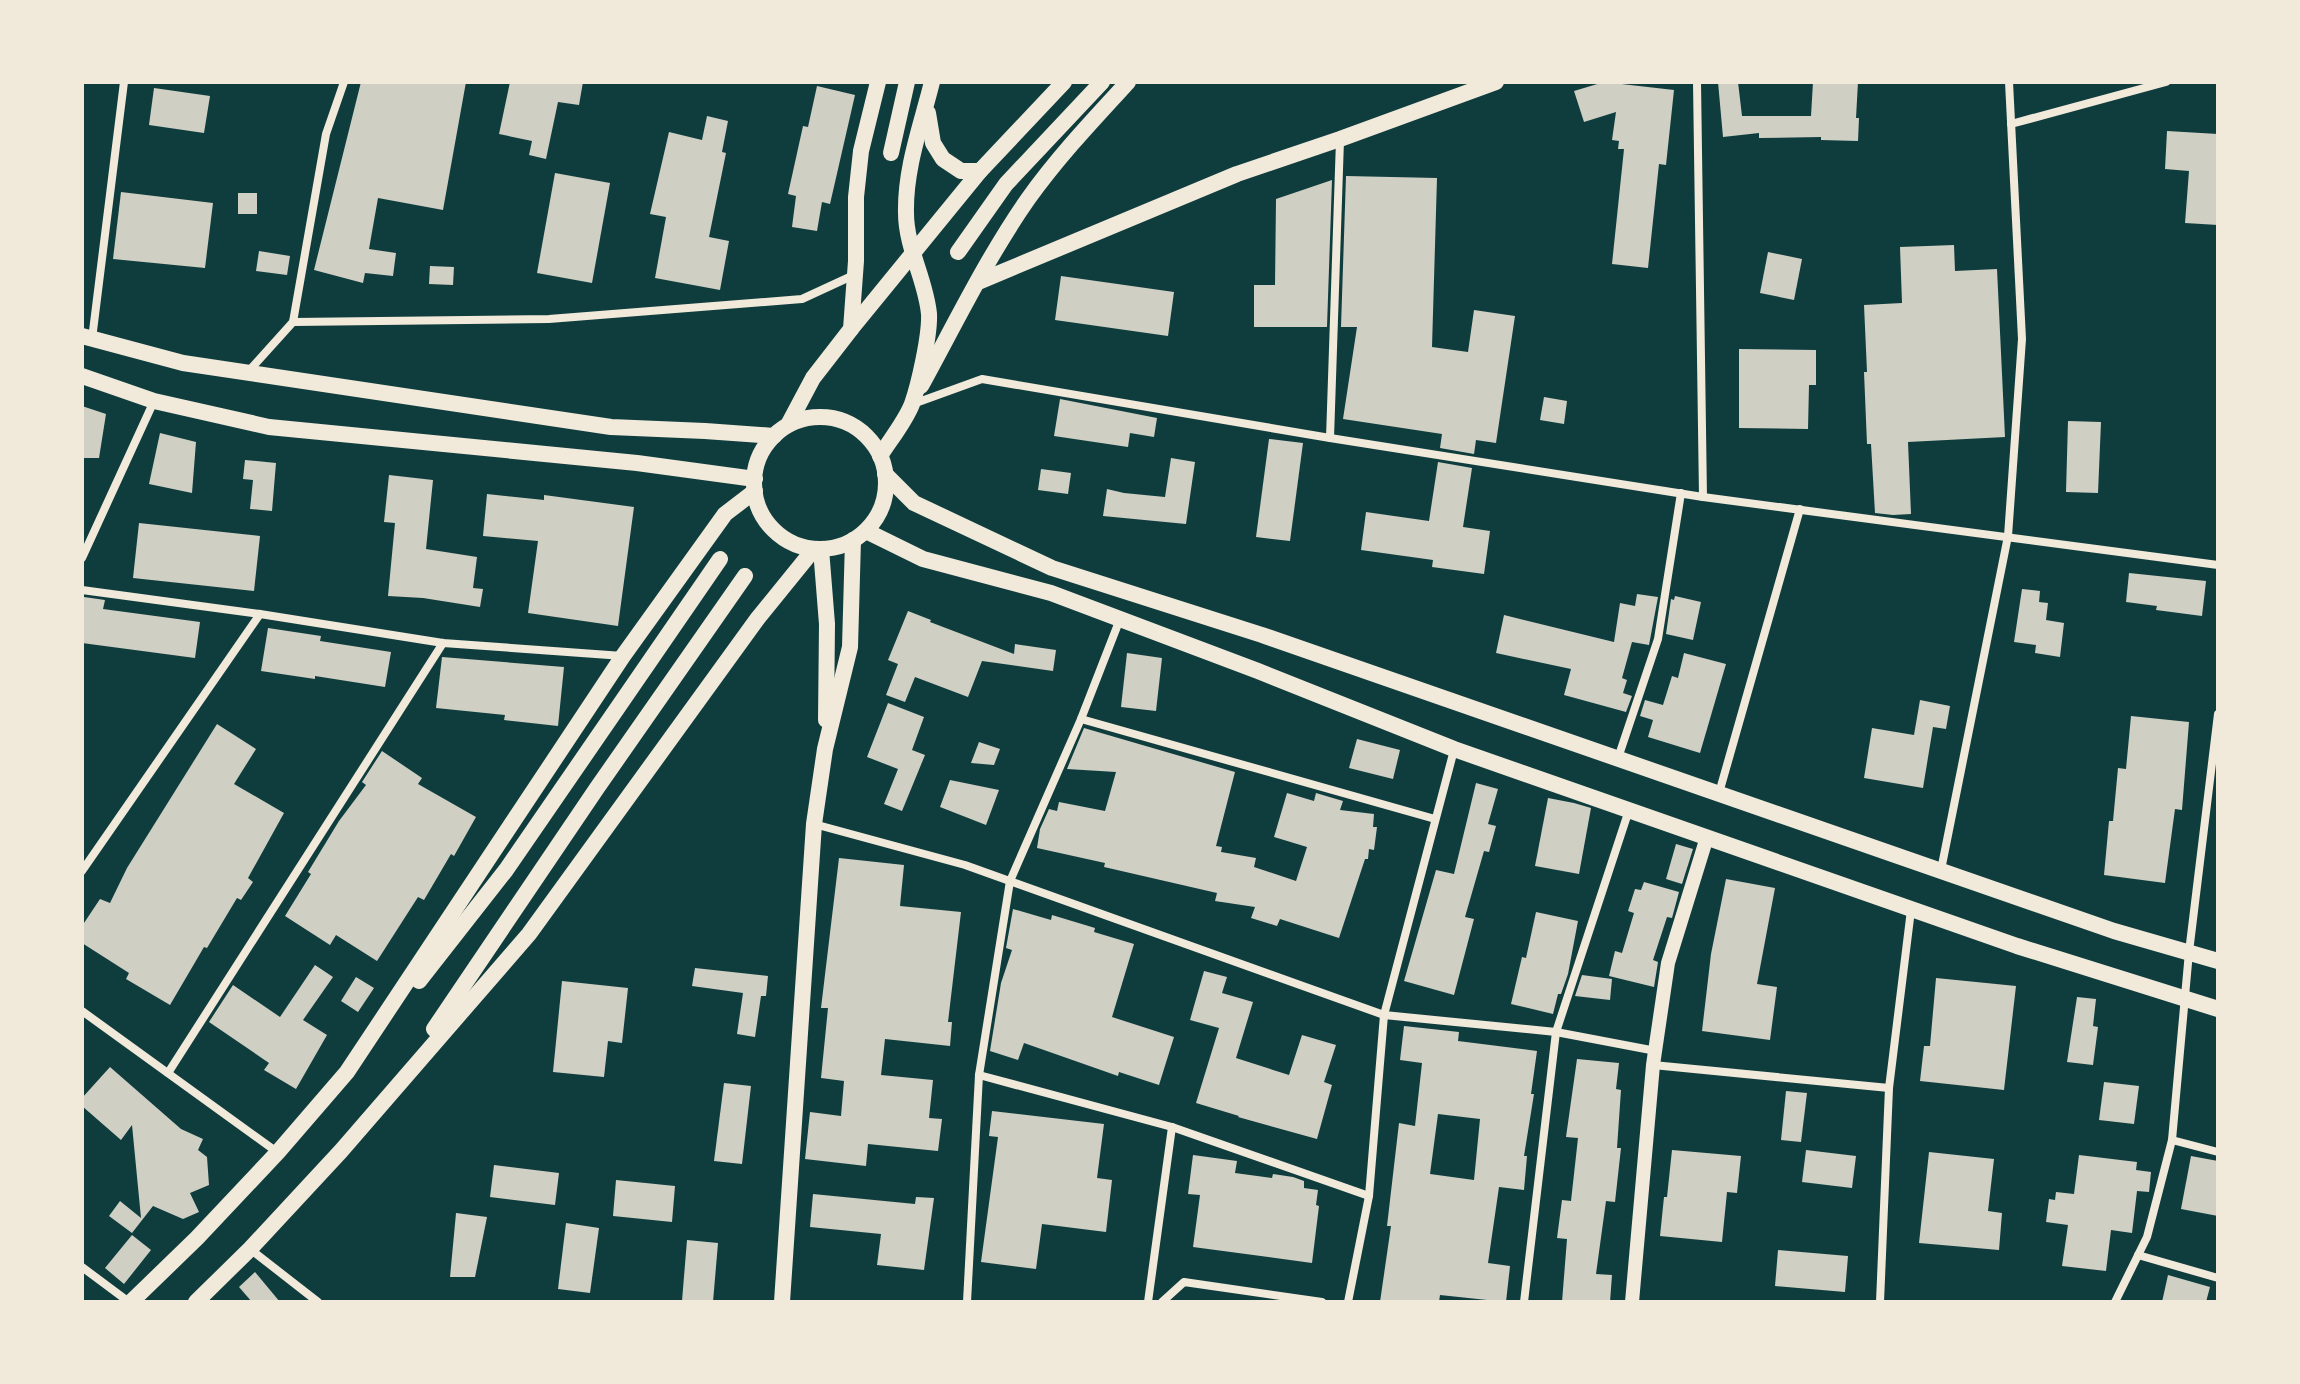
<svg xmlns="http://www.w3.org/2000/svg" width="2300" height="1384" font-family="Ubuntu,sans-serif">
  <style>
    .building { fill: #cfcfc3; fill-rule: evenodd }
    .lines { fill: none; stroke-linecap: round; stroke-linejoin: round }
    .minor { stroke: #f1e9da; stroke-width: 8 }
    .tertiary { stroke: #f1e9da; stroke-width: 14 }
    .secondary { stroke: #f1e9da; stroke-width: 16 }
  </style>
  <rect width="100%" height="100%" fill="#0f3d3e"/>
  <!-- building -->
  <g class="building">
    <polygon points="361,82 466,82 443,210 378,198 369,249 396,253 393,276 365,273 363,283 314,270"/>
    <polygon points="510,82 583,82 579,105 558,102 546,159 529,155 532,141 499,134"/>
    <polygon points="1604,82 1674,90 1666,165 1659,164 1648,268 1612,264 1624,149 1618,149 1619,141 1612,140 1616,112 1584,122 1574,91"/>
    <polygon points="1718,82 1738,82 1742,116 1811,116 1813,82 1858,82 1856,118 1859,118 1858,141 1821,140 1821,137 1759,138 1759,133 1723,137"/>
    <polygon points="817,86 855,95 830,204 822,202 817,231 792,227 796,196 788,194 803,126 808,127"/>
    <polygon points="154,88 210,96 204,133 149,125"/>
    <polygon points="707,116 728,121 722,152 726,153 709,237 729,241 720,290 655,278 666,217 650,214 669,132 702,140"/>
    <polygon points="2167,131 2218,134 2218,225 2185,223 2189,171 2165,169"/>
    <polygon points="555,173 610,183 592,283 537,273"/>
    <polygon points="1346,176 1437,178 1432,347 1468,352 1474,310 1515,316 1496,443 1476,440 1474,454 1440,448 1442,434 1343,419 1357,327 1341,327"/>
    <polygon points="1332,180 1327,327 1254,327 1254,285 1275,285 1276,199"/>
    <polygon points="121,192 213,203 205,268 113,259"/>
    <rect x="238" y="193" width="19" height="21"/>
    <polygon points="1954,245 1955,271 1997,269 2005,437 1908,442 1911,514 1893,515 1875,513 1871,444 1867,444 1864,372 1867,372 1864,305 1902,303 1900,247"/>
    <polygon points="259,251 290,256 287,275 256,271"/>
    <polygon points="1768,252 1802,259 1794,300 1760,293"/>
    <polygon points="430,266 454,267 453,285 429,284"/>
    <polygon points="1061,276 1174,292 1168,336 1055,320"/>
    <polygon points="1739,349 1816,350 1816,385 1809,385 1808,429 1739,428"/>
    <polygon points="1544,397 1567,401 1564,424 1540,420"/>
    <polygon points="1060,399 1157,418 1154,437 1130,433 1128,447 1054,436"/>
    <polygon points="82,406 106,414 99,458 82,458"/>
    <polygon points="2068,421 2101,422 2098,493 2066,492"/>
    <polygon points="160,433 196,442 192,493 149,484"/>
    <polygon points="1269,439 1303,443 1290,541 1256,537"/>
    <polygon points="1171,458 1195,462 1186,524 1103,516 1107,489 1124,493 1165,497"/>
    <polygon points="245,460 276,463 272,511 250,509 253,480 243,479"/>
    <polygon points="1438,462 1472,468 1463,527 1490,531 1484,574 1432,567 1433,560 1361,550 1366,512 1429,521"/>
    <polygon points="1041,469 1071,473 1068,494 1038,490"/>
    <polygon points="389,475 433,480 426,549 477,557 473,588 483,589 480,607 423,598 388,596 395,523 384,522"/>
    <polygon points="487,494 544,500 544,495 634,507 618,626 528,613 538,541 483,536"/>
    <polygon points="139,523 260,536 254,591 133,578"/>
    <polygon points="2129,573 2206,581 2202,616 2156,610 2157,606 2126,602"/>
    <polygon points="2022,589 2040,591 2039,602 2048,603 2046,620 2064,623 2060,657 2035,653 2036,645 2014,642"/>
    <polygon points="1637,594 1658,597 1649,645 1632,642 1622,678 1627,680 1623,693 1632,696 1626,712 1564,695 1571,669 1496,653 1504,615 1614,642 1620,603 1635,606"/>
    <polygon points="1675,596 1701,602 1693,640 1666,634 1671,599 1674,600"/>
    <polygon points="84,597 105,600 103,609 200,622 195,658 82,643"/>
    <polygon points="908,611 931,620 930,622 1014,654 1015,644 1056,650 1053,671 982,661 968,697 915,677 905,702 886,695 898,664 888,660"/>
    <polygon points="268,628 321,636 320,641 391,652 385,687 315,676 315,679 261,671"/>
    <polygon points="1127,653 1162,658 1156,711 1121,707"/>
    <polygon points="1684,653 1726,664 1700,753 1648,737 1653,720 1640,716 1645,700 1663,705 1672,676 1678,678"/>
    <polygon points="442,657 564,667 558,726 504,720 505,715 436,708"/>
    <polygon points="1920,700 1950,706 1946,729 1933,727 1923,788 1864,778 1872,728 1914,735"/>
    <polygon points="888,703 924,717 912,750 925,755 902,811 884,804 898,769 867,757"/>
    <polygon points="2131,716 2189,722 2182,810 2175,809 2165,883 2104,875 2109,821 2113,821 2118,768 2126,769"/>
    <polygon points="217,724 256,749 234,784 284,813 248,878 253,882 241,900 237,898 207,948 204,947 170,1005 126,979 129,973 82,943 82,926 100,899 110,903 127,868"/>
    <polygon points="1084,728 1235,772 1216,846 1222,847 1221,852 1256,858 1254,867 1296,881 1307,847 1274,837 1287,793 1314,801 1316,793 1343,801 1340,810 1374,814 1373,827 1377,827 1374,850 1369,849 1368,859 1365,859 1339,938 1280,919 1277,926 1251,918 1255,907 1215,901 1217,893 1104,867 1105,863 1037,848 1040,829 1049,809 1057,811 1059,802 1105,811 1116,772 1067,769"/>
    <polygon points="1357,739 1400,750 1393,779 1349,768"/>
    <polygon points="979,742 1000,749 994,765 971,763"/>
    <polygon points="382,751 422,778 418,784 476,817 454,856 451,854 424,900 418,897 377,961 336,935 330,945 285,916 311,874 308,872 339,821 366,785 362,782"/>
    <polygon points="950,780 999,790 986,825 940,807"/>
    <polygon points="1476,783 1498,789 1488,824 1496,826 1489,852 1484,851 1465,917 1474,919 1454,995 1404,981 1436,870 1454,874"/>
    <polygon points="1548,798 1574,803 1591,808 1579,874 1535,866"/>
    <polygon points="1676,844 1693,849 1682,884 1666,879"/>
    <polygon points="839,858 904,865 900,906 961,912 948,1022 952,1022 950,1046 885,1039 881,1075 933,1080 929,1118 942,1119 938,1151 868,1144 866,1166 805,1159 810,1112 841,1116 844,1081 821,1078 828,1008 821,1008"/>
    <polygon points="1726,879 1775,888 1757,984 1777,987 1770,1040 1702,1031 1711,954"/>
    <polygon points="1644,882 1679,892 1672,918 1667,917 1653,960 1658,962 1654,987 1609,976 1615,951 1622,953 1634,913 1628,911 1635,889 1641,890"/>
    <polygon points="1013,909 1051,920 1052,915 1095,928 1094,932 1134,944 1112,1017 1174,1037 1159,1085 1119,1072 1118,1076 1024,1043 1018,1060 990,1051 1001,983 1012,950 1006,948"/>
    <polygon points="1536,912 1578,921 1568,974 1561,994 1558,994 1553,1014 1511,1004 1522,957 1526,958"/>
    <polygon points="315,965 333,977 303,1020 327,1035 296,1089 264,1070 269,1063 209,1022 233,985 280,1017"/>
    <polygon points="695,968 768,976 766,996 761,996 755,1037 737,1034 743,993 692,986"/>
    <polygon points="1204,971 1227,977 1222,993 1253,1002 1236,1058 1289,1075 1302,1035 1336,1045 1324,1082 1332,1085 1317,1139 1238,1117 1239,1116 1196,1103 1219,1028 1190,1020"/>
    <polygon points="1582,975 1612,979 1610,1000 1575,996"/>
    <polygon points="356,977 374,988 358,1012 341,1001"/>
    <polygon points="1936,978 2016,986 2004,1090 1920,1081 1924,1046 1930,1046"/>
    <polygon points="562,981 628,988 622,1043 608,1041 604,1077 553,1072"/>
    <polygon points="2077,997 2096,999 2093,1026 2098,1027 2093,1065 2067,1062"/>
    <path d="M1404,1026L1459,1032L1458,1041L1537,1051L1531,1094H1534L1524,1156H1527L1524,1190L1499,1187L1488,1263L1510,1266L1506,1302L1440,1295L1439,1302H1380L1391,1226H1387L1399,1123L1415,1126L1422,1063L1400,1060ZM1438,1114L1480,1119L1474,1180L1430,1174Z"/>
    <polygon points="1577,1059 1619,1063 1616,1089 1621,1090 1617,1148 1621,1148 1615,1202 1606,1201 1596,1274 1612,1275 1610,1302 1562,1302 1567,1239 1557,1238 1562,1200 1571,1201 1578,1138 1566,1137"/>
    <polygon points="110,1067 181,1129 203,1139 198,1150 207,1157 209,1185 190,1193 199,1212 183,1219 153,1206 132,1233 109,1216 120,1201 141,1218 132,1125 121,1140 82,1106 82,1098"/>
    <polygon points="2104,1082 2139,1086 2134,1124 2099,1120"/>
    <polygon points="724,1083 751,1086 742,1164 714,1161"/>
    <polygon points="1786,1091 1807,1093 1801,1142 1781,1140"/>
    <polygon points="992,1111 1104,1124 1097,1178 1112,1180 1106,1232 1042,1224 1036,1269 981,1262 998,1137 989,1136"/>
    <polygon points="1672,1150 1741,1156 1737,1193 1727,1192 1722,1242 1660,1236 1664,1197 1667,1197"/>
    <polygon points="1806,1150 1856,1156 1852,1188 1802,1182"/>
    <polygon points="1929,1152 1994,1159 1988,1211 2002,1213 1999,1250 1919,1243"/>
    <polygon points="1193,1155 1237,1161 1235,1173 1272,1178 1273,1174 1293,1177 1304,1181 1304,1188 1318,1190 1316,1205 1319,1206 1312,1263 1193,1247 1200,1195 1188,1194"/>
    <polygon points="2079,1155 2137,1162 2136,1170 2151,1172 2149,1192 2137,1191 2132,1233 2111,1230 2106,1271 2062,1266 2068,1225 2046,1222 2049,1199 2055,1200 2056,1192 2074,1194"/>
    <polygon points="2191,1156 2218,1161 2218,1216 2181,1209"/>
    <polygon points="494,1165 559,1173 555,1205 490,1197"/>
    <polygon points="616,1180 675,1186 672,1222 613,1216"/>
    <polygon points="813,1194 915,1204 916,1197 934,1198 924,1270 877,1265 881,1234 810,1227"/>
    <polygon points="456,1213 487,1217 475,1277 450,1277"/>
    <polygon points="566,1223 599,1228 590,1293 558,1289"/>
    <polygon points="132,1235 151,1250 124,1284 105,1268"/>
    <polygon points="687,1240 718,1243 713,1302 682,1301"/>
    <polygon points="1778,1250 1848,1256 1845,1292 1775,1286"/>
    <polygon points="255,1272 280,1302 252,1302 239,1287"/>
    <polygon points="2168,1275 2210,1287 2206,1302 2162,1302"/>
  </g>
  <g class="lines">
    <!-- minor -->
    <g class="minor">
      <polyline points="1697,82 1703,497"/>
      <polyline points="2011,124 2166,82"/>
      <polyline points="293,322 549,319 802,299 854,275"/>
      <polyline points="92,339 124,82"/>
      <polyline points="247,373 293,322 326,134 344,82"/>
      <polyline points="913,404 982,379 1330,438 1703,497 2218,565"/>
      <polyline points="1330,438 1340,140"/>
      <polyline points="82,558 154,401"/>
      <polyline points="82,590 260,614 443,643 623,656"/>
      <polyline points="1081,719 1435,819"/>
      <polyline points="1618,758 1658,639 1681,493"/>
      <polyline points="1719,793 1800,509"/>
      <polyline points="814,824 965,865 1384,1015 1556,1032 1656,1051"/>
      <polyline points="1941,870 2008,536 2022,339 2009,82"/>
      <polyline points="82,871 260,614"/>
      <polyline points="82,1011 277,1152"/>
      <polyline points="1653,1065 1889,1088"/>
      <polyline points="168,1073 443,643"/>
      <polyline points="979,1075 1172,1127 1369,1196"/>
      <polyline points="2172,1140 2218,1152"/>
      <polyline points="250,1249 318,1302"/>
      <polyline points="2138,1255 2218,1278"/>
      <polyline points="82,1267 129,1302"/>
      <polyline points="967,1302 979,1075 1010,881 1081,719 1120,619"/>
      <polyline points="1148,1302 1172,1127"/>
      <polyline points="1162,1302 1184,1282 1322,1302"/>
      <polyline points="1348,1302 1369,1196 1384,1015 1454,750"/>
      <polyline points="1524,1302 1556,1032 1629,810"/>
      <polyline points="1880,1302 1889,1088 1911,910"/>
      <polyline points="2115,1302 2147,1237 2172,1140 2189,952 2218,714"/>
    </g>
    <!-- tertiary -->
    <polyline class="tertiary" points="1632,1302 1653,1065 1668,963 1707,837"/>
    <!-- secondary -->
    <g class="secondary">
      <polyline points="928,113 933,143 943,159 961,171 980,171"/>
      <polyline points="891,153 907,82"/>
      <polyline points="958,252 1006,184 1102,82"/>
      <polyline points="978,282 1237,174 1340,139 1496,82"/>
      <polyline points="851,329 980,171 1064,82"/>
      <polyline points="82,336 183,363 611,427 705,431 774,436"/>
      <polyline points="82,376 154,401 269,427 637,463 755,479"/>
      <path d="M921,386C955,324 988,256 1028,199C1058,157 1093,120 1128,82"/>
      <circle cx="820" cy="483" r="66"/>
      <polyline points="788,425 813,378 851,329 856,261 856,197 861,151 878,82"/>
      <path d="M880,456C890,440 905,422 912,404C919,384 930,335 929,314C926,280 906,248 906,213C905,168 921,126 932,82"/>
      <polyline points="885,474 914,503 1052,568 1262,635 2114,931 2218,961"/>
      <polyline points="866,531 923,559 1051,593 1258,671 1454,749 2017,946 2218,1009"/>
      <polyline points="821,549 827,624 826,720"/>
      <polyline points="419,981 506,870 720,559"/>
      <polyline points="434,1029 597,788 745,576"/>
      <polyline points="131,1302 197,1238 278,1152 347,1072 623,656 725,514 755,491"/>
      <polyline points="196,1302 250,1249 341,1151 529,934 758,618 814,549"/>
      <polyline points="782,1302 814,824 825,749 850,647 853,540"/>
    </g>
  </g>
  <!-- border -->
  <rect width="2300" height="1384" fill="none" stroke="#f1e9da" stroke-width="168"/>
</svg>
